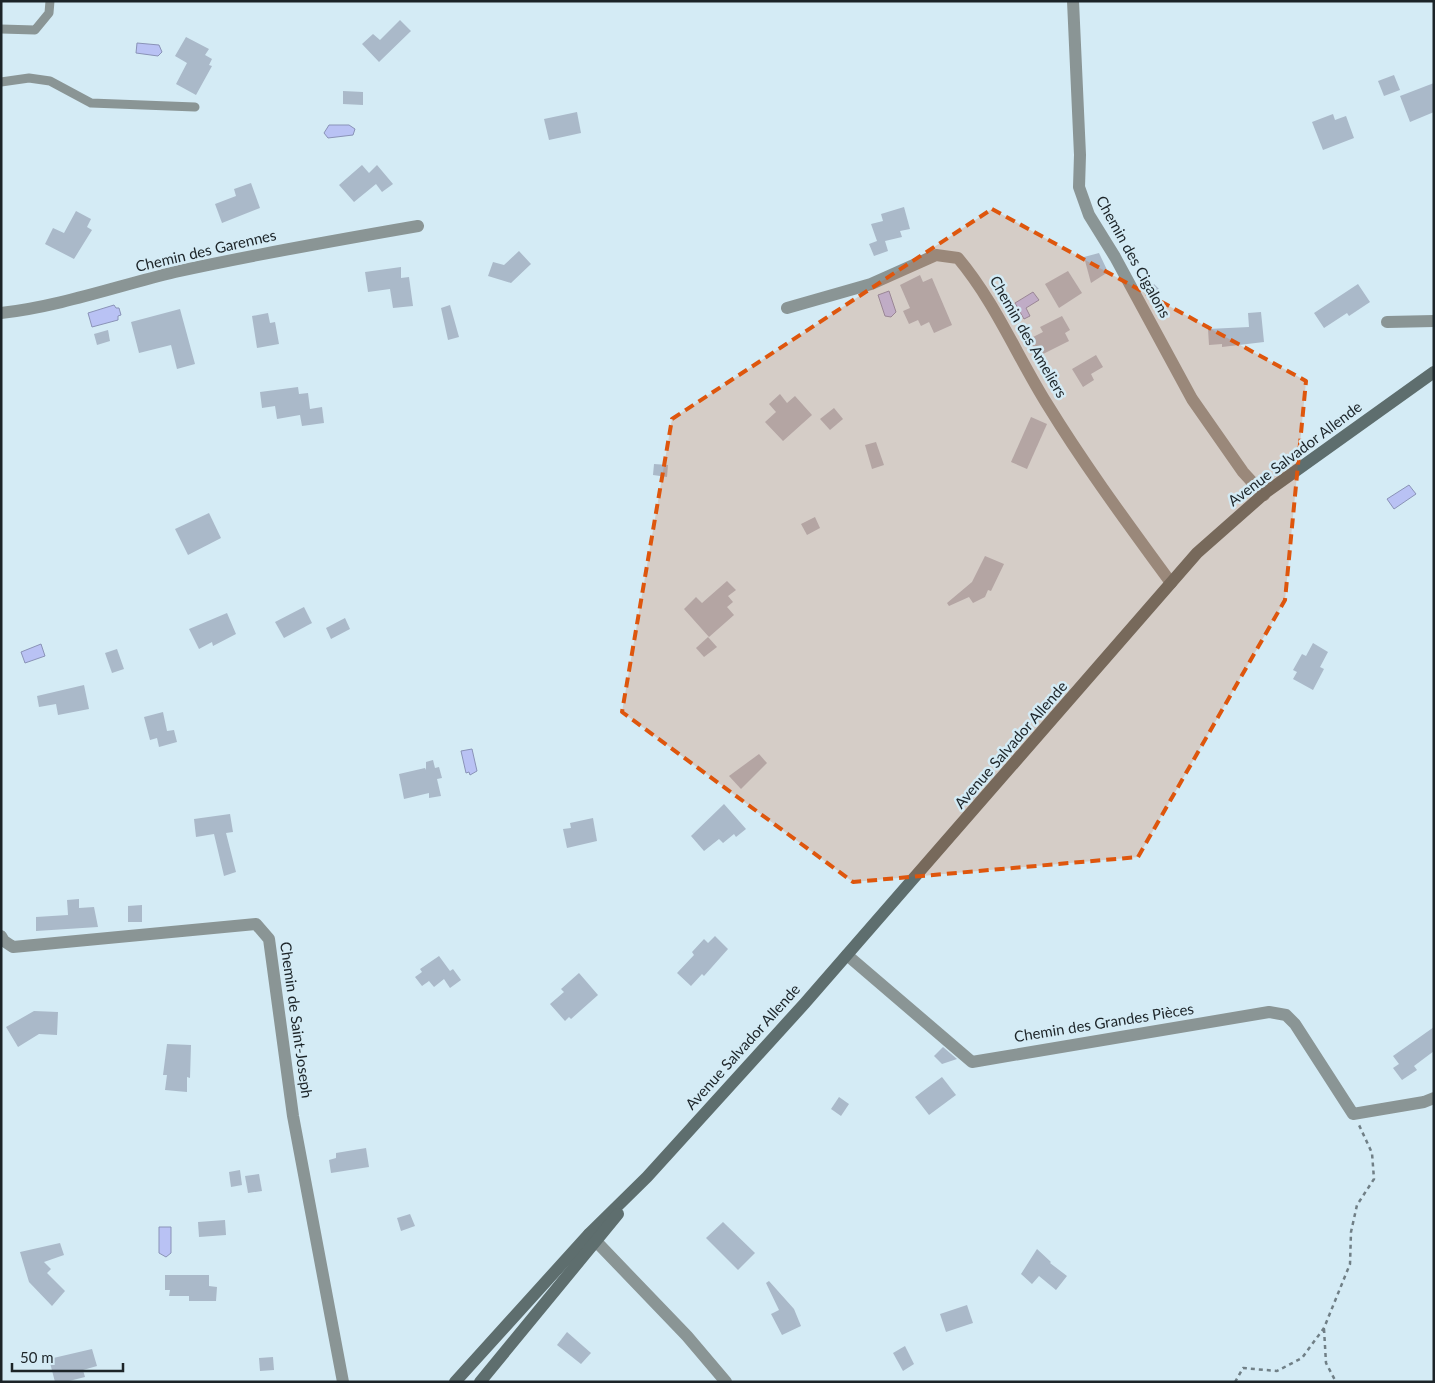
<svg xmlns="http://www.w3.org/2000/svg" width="1435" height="1383" font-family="Lato,sans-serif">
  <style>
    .water { fill: #b9c2f4; stroke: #8a93b7 }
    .building { fill: #aab9c9 }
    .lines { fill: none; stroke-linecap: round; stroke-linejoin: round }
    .path { stroke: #707f86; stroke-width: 2.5; stroke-dasharray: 4 4; stroke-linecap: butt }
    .service { stroke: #8a9595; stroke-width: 9 }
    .minor { stroke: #8a9595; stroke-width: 12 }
    .secondary { stroke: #5e6e6e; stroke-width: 12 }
    .marked { fill: #de560d; fill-opacity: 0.2; stroke: #de560d; stroke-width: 4; stroke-dasharray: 10 6; stroke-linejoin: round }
    .labels { text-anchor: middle; stroke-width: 5; stroke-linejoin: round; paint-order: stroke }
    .street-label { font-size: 15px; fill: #1c2428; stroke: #d4ebf5 }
  </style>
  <rect width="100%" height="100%" fill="#d4ebf5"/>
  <!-- water -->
  <g class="water">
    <polygon points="137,43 159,45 162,52 158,56 136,53"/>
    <polygon points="329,125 349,125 355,129 353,135 328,138 324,133"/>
    <polygon points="889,291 896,312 891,317 885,316 878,295"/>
    <polygon points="1033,292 1039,300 1026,308 1030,316 1024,319 1015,303"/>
    <polygon points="114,305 116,308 119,308 121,315 118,316 118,320 92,327 88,313"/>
    <polygon points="1409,485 1416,494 1394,509 1387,499"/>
    <polygon points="41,644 45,656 25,663 21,652"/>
    <polygon points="472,749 477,771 470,775 469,772 466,773 461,751"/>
    <polygon points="159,1227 171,1227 171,1253 166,1257 159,1253"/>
  </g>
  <!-- building -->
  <g class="building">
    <polygon points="400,20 411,31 379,62 362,44 373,34 380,40"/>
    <polygon points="186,37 209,49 205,55 212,59 209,65 212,66 196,95 176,84 187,63 175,56"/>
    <polygon points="1394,75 1400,90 1384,96 1378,81"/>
    <polygon points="1434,83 1434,112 1410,122 1400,96"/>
    <polygon points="343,91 363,92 363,105 343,104"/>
    <polygon points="577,112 581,133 549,140 544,119"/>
    <polygon points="1333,114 1335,120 1346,116 1354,138 1323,150 1312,122"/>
    <polygon points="362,165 369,173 377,165 393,184 382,192 376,184 354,202 339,185"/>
    <polygon points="251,183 260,208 222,223 215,204 236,196 234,189"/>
    <polygon points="904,207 910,229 900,231 902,237 885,241 888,251 874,256 869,244 877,241 871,224 883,221 881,214"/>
    <polygon points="76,211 91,219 87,227 92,230 74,259 45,244 53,228 64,233"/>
    <polygon points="519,251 531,264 511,283 488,276 493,262 504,265"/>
    <polygon points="1099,253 1108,272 1091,283 1084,257"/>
    <polygon points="401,267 401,278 409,277 413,306 393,308 390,289 368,292 365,272"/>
    <polygon points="1068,271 1082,293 1059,308 1045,284"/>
    <polygon points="920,275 923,282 932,278 952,325 934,333 929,322 921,326 918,320 909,324 903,311 910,308 900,285"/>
    <polygon points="1154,284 1162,292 1152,301 1144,293"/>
    <polygon points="1358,284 1370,302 1349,316 1347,313 1324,328 1314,313"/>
    <polygon points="450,305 459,337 448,340 441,308"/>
    <polygon points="180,309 195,364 177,369 171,345 139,353 131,322"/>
    <polygon points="1261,312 1264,342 1222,347 1222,344 1209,345 1208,329 1249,327 1248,313"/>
    <polygon points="268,313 270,323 275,322 279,344 257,348 252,316"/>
    <polygon points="1062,316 1070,330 1065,333 1069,341 1039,356 1029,339 1043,332 1040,327"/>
    <polygon points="108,330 110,341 97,345 94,334"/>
    <polygon points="1096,355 1103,367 1091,374 1094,380 1083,387 1072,369"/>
    <polygon points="298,387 299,394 308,393 310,409 322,407 324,423 302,426 300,415 277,419 275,406 262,408 260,392"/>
    <polygon points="780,394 787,403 795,396 812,415 783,441 765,422 776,412 769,404"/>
    <polygon points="834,408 843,419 830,430 820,419"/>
    <polygon points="1031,417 1047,424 1027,469 1011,462"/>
    <polygon points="876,442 884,465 872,469 865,445"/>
    <polygon points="654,464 668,465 667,477 653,475"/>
    <polygon points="209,513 221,538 188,555 175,529"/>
    <polygon points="815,517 820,528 807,535 801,524"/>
    <polygon points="985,556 1004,564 991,591 988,590 985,597 973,603 969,597 949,606 947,603 972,582"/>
    <polygon points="727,581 736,590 728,596 733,602 727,607 734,615 709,637 684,609 696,597 702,603"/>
    <polygon points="304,607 312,623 284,638 275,622"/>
    <polygon points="227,613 236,634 213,646 212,642 199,649 189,629"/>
    <polygon points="345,618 350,629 331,639 326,628"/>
    <polygon points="708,637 717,647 704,657 696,648"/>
    <polygon points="1313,643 1328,652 1320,667 1324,669 1313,690 1293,679 1297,672 1293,670 1302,654 1306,656"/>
    <polygon points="117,649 124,669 112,673 105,653"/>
    <polygon points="84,685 89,709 58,715 56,704 39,707 37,696"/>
    <polygon points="163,712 167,731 174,730 177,742 159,747 157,738 150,740 144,717"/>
    <polygon points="759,754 767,763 741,789 729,776"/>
    <polygon points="433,760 435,768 439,767 442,778 437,779 441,796 429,798 429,793 404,799 399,774 425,768 426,770 426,762"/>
    <polygon points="724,804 746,829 736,837 734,834 723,843 719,839 704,851 691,836"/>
    <polygon points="230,814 233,832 226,833 236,872 224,876 214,834 196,837 194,819"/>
    <polygon points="593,818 597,841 567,848 563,829 571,828 570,823"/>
    <polygon points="79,899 79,908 94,907 98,927 36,931 36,917 68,915 67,900"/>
    <polygon points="142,905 142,922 128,922 128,906"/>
    <polygon points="715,936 728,949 704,976 702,974 691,986 677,973 694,955 692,952 704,939 708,943"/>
    <polygon points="439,956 450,971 453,969 461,980 450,988 444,979 434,987 429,981 422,986 415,977 422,972 420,969"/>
    <polygon points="579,973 598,995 571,1019 569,1017 565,1021 550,1004 564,992 561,989"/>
    <polygon points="34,1011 58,1012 57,1035 39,1034 18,1047 6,1027"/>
    <polygon points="1434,1027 1434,1051 1414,1066 1417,1070 1402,1080 1393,1068 1399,1064 1393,1056"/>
    <polygon points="167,1044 191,1045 190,1078 187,1077 187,1092 165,1090 167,1075 163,1075"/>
    <polygon points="943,1047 957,1059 942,1064 934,1056"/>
    <polygon points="942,1077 956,1095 929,1115 915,1097"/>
    <polygon points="839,1097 849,1104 841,1116 831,1109"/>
    <polygon points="366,1148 369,1167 331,1173 329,1160 336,1158 336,1153"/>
    <polygon points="240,1170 242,1185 231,1187 229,1172"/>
    <polygon points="259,1174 262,1191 248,1193 245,1176"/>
    <polygon points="410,1214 415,1226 401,1231 397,1218"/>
    <polygon points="225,1220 226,1235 199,1237 198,1222"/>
    <polygon points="723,1222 755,1253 738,1270 706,1238"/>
    <polygon points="60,1243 64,1255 44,1262 51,1269 47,1273 65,1291 52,1306 29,1282 20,1252"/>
    <polygon points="1037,1249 1051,1262 1050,1263 1067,1276 1056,1290 1039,1276 1032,1284 1021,1274"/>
    <polygon points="165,1275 209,1275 209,1286 217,1287 216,1301 189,1301 189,1296 169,1296 170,1290 165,1290"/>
    <polygon points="769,1281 794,1309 801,1326 782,1335 771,1314 779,1310 766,1283"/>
    <polygon points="967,1305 973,1323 946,1332 940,1314"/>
    <polygon points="567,1332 591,1353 581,1364 557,1345"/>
    <polygon points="905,1346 914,1364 903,1371 893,1353"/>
    <polygon points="92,1349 97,1366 83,1370 85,1377 65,1382 55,1382 49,1359"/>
    <polygon points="273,1357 274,1370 260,1371 259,1358"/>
  </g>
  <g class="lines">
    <!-- path -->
    <g class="path">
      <polyline points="1324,1329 1326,1363 1336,1382"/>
      <polyline points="1235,1382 1243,1368 1277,1371 1302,1358 1324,1328 1350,1264 1351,1232 1357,1205 1374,1179 1372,1153 1359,1125"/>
    </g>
    <!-- service -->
    <g class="service">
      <polyline points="1,29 35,30 49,13 50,1"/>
      <polyline points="1,82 29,78 50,81 91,103 195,107"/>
    </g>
    <!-- minor -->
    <g class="minor">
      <polyline points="1073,1 1080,155 1079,187 1089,215 1115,257 1192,399 1243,472 1264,495"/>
      <path d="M787,308L871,284L936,255L958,258C995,302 1017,356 1047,404C1085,466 1128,524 1171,583"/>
      <path d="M1,313C61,306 117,286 175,272C256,254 337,240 418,226"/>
      <polyline points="1387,322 1434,321"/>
      <polyline points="1,936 4,941 13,947 256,924 269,939 293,1116 343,1382"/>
      <polyline points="847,955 972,1062 1269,1012 1286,1015 1295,1024 1353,1114 1424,1102 1434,1098"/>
      <polyline points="589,1234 687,1336 726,1382"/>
    </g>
    <!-- secondary -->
    <g class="secondary">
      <polyline points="455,1382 589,1234 647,1177 805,1003 1197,553 1265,493 1434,372"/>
      <polyline points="480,1382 618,1214"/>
    </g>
  </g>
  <!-- marked area -->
  <path class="marked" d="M992,209L1306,381L1285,600L1138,857L853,882L622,712L672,419Z"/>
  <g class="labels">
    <!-- street labels -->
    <g class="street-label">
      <text transform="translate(206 251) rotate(-13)" y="5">Chemin des Garennes</text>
      <text transform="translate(1133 257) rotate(61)" y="5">Chemin des Cigalons</text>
      <text transform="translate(1028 337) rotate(60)" y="5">Chemin des Ameliers</text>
      <text transform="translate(1295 454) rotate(-37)" y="5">Avenue Salvador Allende</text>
      <text transform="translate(1011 745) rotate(-49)" y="5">Avenue Salvador Allende</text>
      <text transform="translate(296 1020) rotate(82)" y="5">Chemin de Saint-Joseph</text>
      <text transform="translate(1104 1023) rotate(-9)" y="5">Chemin des Grandes Pièces</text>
      <text transform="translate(743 1047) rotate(-48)" y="5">Avenue Salvador Allende</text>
    </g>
  </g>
  <!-- border -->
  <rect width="1435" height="1383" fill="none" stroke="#1c2428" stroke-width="5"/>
  <!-- scale -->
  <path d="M12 1363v8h111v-8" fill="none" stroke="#1c2428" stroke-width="2.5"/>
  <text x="20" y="1363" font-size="15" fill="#1c2428" stroke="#d4ebf5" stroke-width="4" paint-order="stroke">50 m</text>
</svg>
